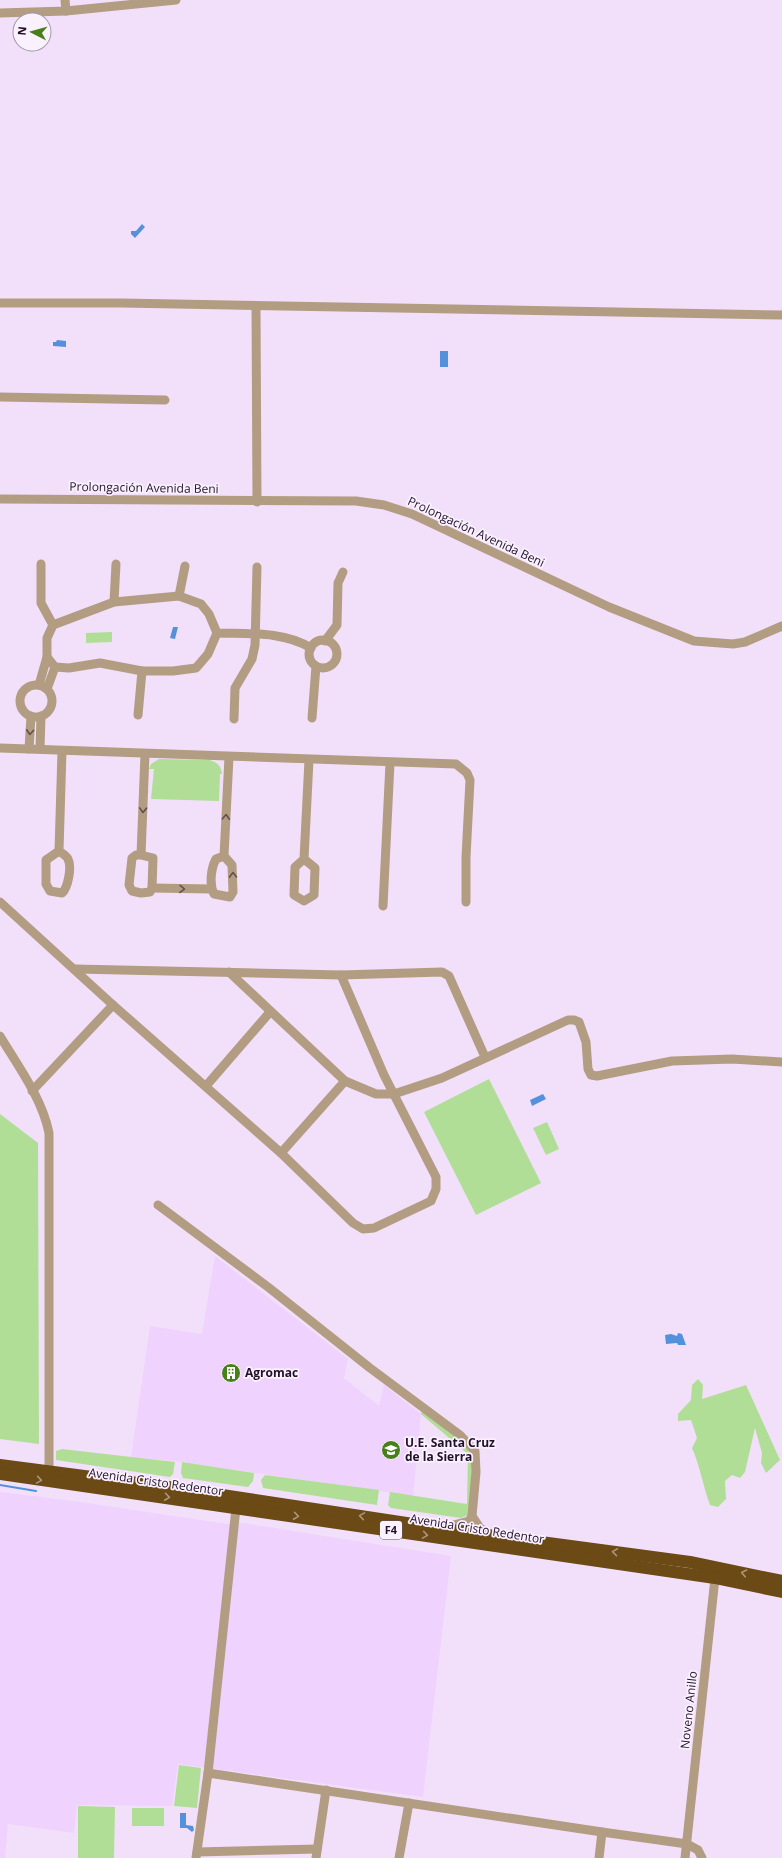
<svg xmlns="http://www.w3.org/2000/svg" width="782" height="1858" font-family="'Open Sans',sans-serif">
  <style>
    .built { fill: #efd2fd }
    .green { fill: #b0de96 }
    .water { fill: #5491dd }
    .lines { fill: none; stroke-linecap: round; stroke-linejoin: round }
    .stream { stroke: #5491dd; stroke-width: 2 }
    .minor { stroke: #b29d82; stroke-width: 9 }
    .highway { stroke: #6b4a15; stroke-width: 12 }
    .oneway { stroke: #635051 }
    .oneway2 { stroke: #ab957e }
    .labels { text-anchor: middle; stroke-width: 3.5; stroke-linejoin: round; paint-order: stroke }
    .shield { fill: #faf1ff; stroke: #635469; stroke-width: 1 }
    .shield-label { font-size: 11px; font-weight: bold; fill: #221129 }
    .street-label { font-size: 12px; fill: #221129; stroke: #faf1ff }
    .poi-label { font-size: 12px; font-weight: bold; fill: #221129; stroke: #faf1ff; text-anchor: start }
  </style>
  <rect width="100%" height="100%" fill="#f2e0fb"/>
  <!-- built -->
  <g class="built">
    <polygon points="215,1256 348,1359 344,1378 379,1406 384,1385 421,1414 413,1496 182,1462 131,1457 150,1326 202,1334"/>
    <polygon points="0,1492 81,1502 227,1524 243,1523 451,1556 423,1797 178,1764 172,1806 77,1805 74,1833 8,1824 5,1858 0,1858"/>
  </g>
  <!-- green -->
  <g class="green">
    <polygon points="112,632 112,642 86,643 86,633"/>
    <path d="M159,759L210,760C218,763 221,766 222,774H220L219,801L151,799L154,769H149L151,764Z"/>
    <polygon points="489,1079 541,1183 476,1215 424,1112"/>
    <polygon points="0,1114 38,1143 39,1444 0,1439"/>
    <polygon points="547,1122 559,1149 546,1155 533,1128"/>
    <path d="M698,1379L703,1385L702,1399L746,1385L780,1460L766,1473L761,1463L762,1453L755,1428L745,1472L740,1478L732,1475L725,1481L726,1499L718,1507L710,1505C703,1486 700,1466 692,1448L697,1438L691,1420L678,1421V1414L691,1400L692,1385Z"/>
    <path d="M422,1410C433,1419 466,1441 471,1452C477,1471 471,1494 470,1514L461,1518L391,1508L388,1505L390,1492L467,1504L468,1454L421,1414Z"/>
    <polygon points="62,1449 175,1462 173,1474 170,1477 56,1460 56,1451"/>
    <polygon points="182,1462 254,1473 253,1481 248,1487 183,1478 181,1473"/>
    <polygon points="265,1475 379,1490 377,1505 263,1488 261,1480"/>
    <polygon points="179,1765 201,1768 197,1808 174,1806"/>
    <polygon points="78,1806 115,1807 114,1858 78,1858"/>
    <rect x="132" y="1808" width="32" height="18"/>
  </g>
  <!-- water -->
  <g class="water">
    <polygon points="142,224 145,227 135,238 131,234 131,231 136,231"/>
    <polygon points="57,340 66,341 66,347 53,346 53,342 56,342"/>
    <rect x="440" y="351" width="8" height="16"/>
    <polygon points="173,627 178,627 175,639 170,638"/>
    <polygon points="543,1094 546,1099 532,1106 530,1100"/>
    <polygon points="678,1333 682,1334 686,1345 678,1345 677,1343 666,1344 665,1335 671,1334 677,1336"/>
    <polygon points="180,1813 186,1813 186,1825 193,1826 194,1830 192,1832 187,1828 180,1828"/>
  </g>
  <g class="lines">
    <!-- stream -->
    <polyline class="stream" points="0,1485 36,1491"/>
    <!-- minor -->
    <g class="minor">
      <polyline points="65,0 66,11"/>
      <polyline points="0,13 66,11 176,0"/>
      <polyline points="0,303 122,303 782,315"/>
      <polyline points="256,306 257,502"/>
      <polyline points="0,397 165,400"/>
      <polyline points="0,499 356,501 384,505 412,514 609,607 694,641 733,644 745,642 782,626"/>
      <polyline points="41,564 41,603 53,625"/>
      <polyline points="179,596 185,566"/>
      <polyline points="114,602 116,564"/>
      <circle cx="323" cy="654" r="14"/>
      <polyline points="325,641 337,625 338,583 343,572"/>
      <polyline points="47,657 55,667 69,668 100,663 142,671 173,671 196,668 208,654 217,633"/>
      <path d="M39,685L47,657V638L53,625L114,602L179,596L201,604L209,614L217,633C248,634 284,631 311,648"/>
      <circle cx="36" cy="701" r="16"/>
      <polyline points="47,689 55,667"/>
      <polyline points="138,715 142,671"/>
      <polyline points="312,718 316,666"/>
      <polyline points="234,719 235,688 252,659 255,645 257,567"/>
      <polyline points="0,748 456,764 467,773 470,780 466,857 466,902"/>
      <polyline points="40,748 41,716"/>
      <polyline points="29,749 31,716"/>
      <path d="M59,851C62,853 67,856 68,859C72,867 68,888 62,893L50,891L46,884V860L59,851L62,751"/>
      <polyline points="141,855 153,858 152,888 150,892 141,893 132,891 129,885 132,858 136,855 141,855 145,754"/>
      <path d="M224,856L216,859C211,868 209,884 214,894L230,897L233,892L232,865L224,856L229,757"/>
      <polyline points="304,859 315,868 314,895 304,901 294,895 295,867 304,859 309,760"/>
      <polyline points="152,888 211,889"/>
      <polyline points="0,902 113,1005 281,1153 353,1223 363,1229 374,1228 431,1201 436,1189 436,1177 384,1075 341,975"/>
      <polyline points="383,906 390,763"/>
      <polyline points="75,969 341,975 442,972 449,976 485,1057"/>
      <polyline points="229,972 345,1081 376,1094 394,1094 442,1078 568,1020 574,1020 579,1022 586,1042 588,1069 591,1075 597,1076 672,1061 732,1059 782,1062"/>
      <path d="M0,1036C18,1066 42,1098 49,1133V1472"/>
      <polyline points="206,1086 270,1012"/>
      <polyline points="32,1091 113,1005"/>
      <polyline points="281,1153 345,1081"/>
      <polyline points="158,1205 268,1287 370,1368 460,1435 475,1451 476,1472 472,1516 469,1521 446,1527"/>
      <polyline points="472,1516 480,1528 490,1534"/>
      <polyline points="208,1773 602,1832"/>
      <polyline points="197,1852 317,1849"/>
      <polyline points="196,1858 208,1773 236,1508"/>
      <polyline points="316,1858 326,1790"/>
      <polyline points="399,1858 409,1803"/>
      <polyline points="599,1858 602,1832 687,1844 698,1850 702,1858"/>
      <polyline points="685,1858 715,1578"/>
    </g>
    <!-- highway -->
    <g class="highway">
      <polyline points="0,1465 176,1488 473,1533 690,1562 782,1581"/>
      <polyline points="0,1474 715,1578 782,1592"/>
    </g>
  </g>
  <!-- one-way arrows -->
  <defs><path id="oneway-chevron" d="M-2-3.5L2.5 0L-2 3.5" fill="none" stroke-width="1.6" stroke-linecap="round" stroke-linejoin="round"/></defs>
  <g class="oneway">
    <use href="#oneway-chevron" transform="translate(30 732) rotate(94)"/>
    <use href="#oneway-chevron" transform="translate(143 810) rotate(92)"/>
    <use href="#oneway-chevron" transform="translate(226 817) rotate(-87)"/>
    <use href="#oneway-chevron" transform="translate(233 875) rotate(-91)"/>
    <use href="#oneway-chevron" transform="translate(182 889) rotate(2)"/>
  </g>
  <g class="oneway2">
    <use href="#oneway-chevron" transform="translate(39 1480) rotate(9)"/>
    <use href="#oneway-chevron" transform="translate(167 1497) rotate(8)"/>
    <use href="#oneway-chevron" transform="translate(296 1516) rotate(8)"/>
    <use href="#oneway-chevron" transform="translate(362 1516) rotate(-171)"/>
    <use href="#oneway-chevron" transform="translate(425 1535) rotate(9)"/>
    <use href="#oneway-chevron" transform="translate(615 1552) rotate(-172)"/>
    <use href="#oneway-chevron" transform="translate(744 1573) rotate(-168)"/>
  </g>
  <!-- icons -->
  <defs>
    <g id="building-disc" transform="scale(1)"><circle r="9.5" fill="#478019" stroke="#faf1ff"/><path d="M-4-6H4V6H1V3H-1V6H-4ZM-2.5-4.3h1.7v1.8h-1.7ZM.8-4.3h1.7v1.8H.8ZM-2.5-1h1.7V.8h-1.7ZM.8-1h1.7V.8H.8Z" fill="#fff"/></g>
    <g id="school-disc" transform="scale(1)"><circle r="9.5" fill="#478019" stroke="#faf1ff"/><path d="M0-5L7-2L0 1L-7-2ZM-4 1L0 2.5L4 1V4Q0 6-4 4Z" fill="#fff"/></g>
  </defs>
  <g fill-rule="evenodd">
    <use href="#building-disc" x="231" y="1373"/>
    <use href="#school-disc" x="391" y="1450"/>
  </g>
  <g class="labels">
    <!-- shield labels -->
    <rect class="shield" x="380" y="1521" width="22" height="18" rx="3"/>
    <g class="shield-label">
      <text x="391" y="1534">F4</text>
    </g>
    <!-- street labels -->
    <g class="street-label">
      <text transform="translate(144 488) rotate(1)" y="4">Prolongación Avenida Beni</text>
      <text transform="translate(476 532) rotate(25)" y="4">Prolongación Avenida Beni</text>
      <text transform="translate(156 1482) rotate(8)" y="4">Avenida Cristo Redentor</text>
      <text transform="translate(477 1529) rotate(9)" y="4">Avenida Cristo Redentor</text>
      <text transform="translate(689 1710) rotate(-84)" y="4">Noveno Anillo</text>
    </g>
    <!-- poi labels -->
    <g class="poi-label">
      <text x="245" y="1377">Agromac</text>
      <text x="405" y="1447">U.E. Santa Cruz<tspan x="405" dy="14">de la Sierra</tspan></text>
    </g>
  </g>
  <!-- north arrow -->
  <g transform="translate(32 32) rotate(276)"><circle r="19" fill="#faf1ff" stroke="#a497a9"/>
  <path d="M0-3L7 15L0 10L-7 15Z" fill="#478019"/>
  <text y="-6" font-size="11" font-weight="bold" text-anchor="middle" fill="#221129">N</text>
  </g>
</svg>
